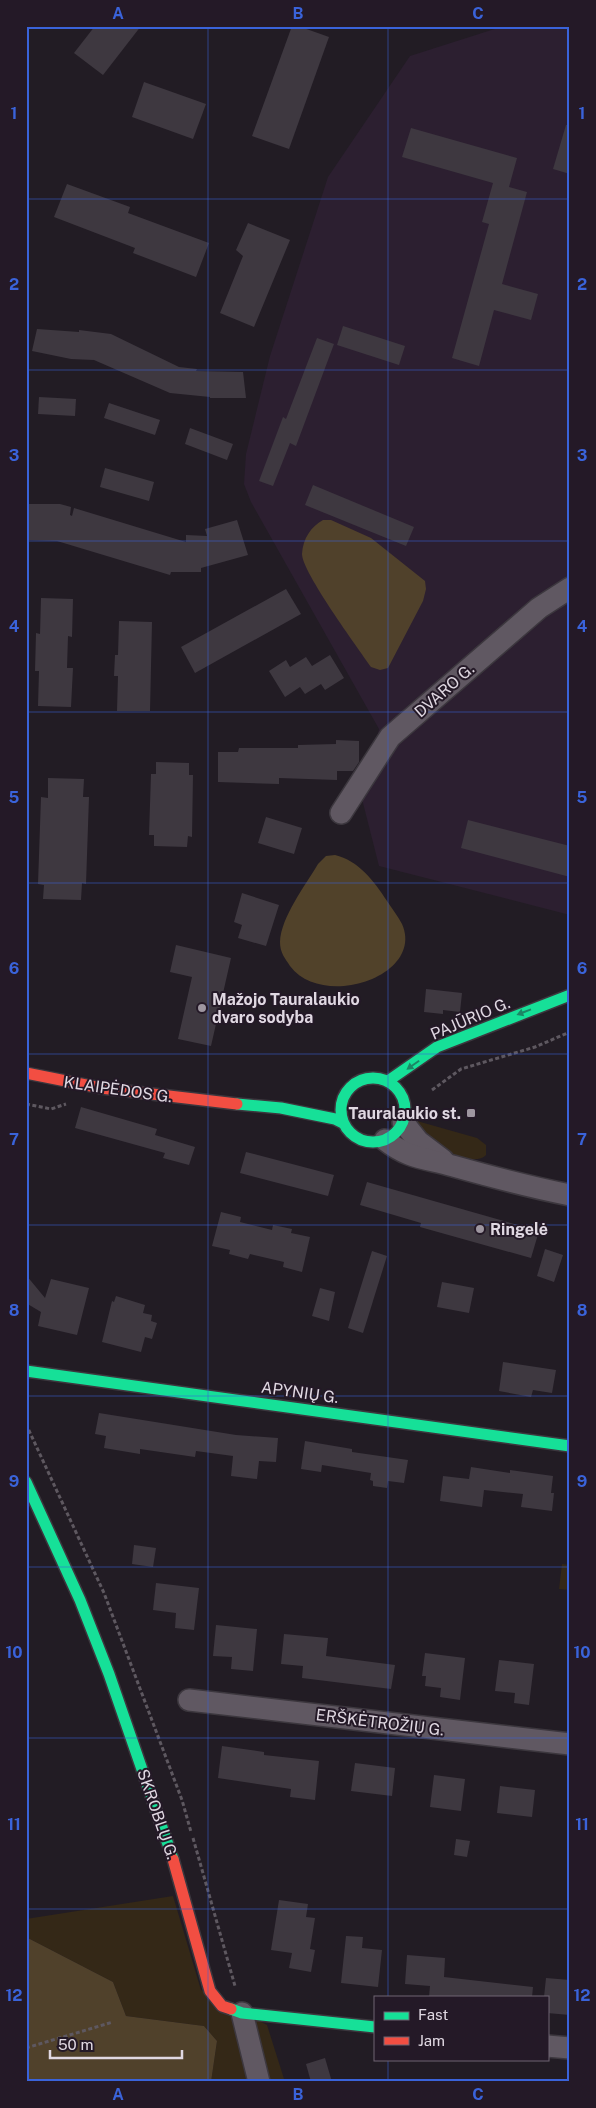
<svg xmlns="http://www.w3.org/2000/svg" width="596" height="2108" font-family="'Public Sans',sans-serif">
  <style>
    .built { fill: #2c1f30 }
    .green { fill: #342817 }
    .forest { fill: #50412b }
    .water { fill: #51422a }
    .building { fill: #3e3840 }
    .lines { fill: none; stroke-linecap: round; stroke-linejoin: round }
    .street-casing { stroke: #3c373e; stroke-width: 24 }
    .fast-casing { stroke: #3c373e; stroke-width: 14 }
    .jam-casing { stroke: #3c373e; stroke-width: 14 }
    .path { stroke: #5e5860; stroke-width: 3; stroke-dasharray: 4 2.5; stroke-linecap: butt }
    .street { stroke: #605862; stroke-width: 21 }
    .fast { stroke: #16e098; stroke-width: 11 }
    .jam { stroke: #f24e42; stroke-width: 11 }
    .oneway { fill: #1c8665 }
    .grid { fill: none; stroke: #3a63da; stroke-width: 1; stroke-opacity: 0.55 }
    .poi-dot { fill: #9e96a0; stroke: #241927; stroke-width: 2 }
    .labels { text-anchor: middle; stroke-width: 4; stroke-linejoin: round; paint-order: stroke }
    .street-label { font-size: 16px; fill: #e0d8e2; stroke: #241927 }
    .poi-label { font-size: 16px; font-weight: bold; fill: #e0d8e2; stroke: #241927; text-anchor: start }
    .neatline { fill: none; stroke: #3a63da; stroke-width: 2 }
    .grid-label { font-size: 16px; text-anchor: middle; font-weight: bold; fill: #3a63da }
  </style>
  <rect width="100%" height="100%" fill="#221c24"/>
  <!-- built -->
  <polygon class="built" points="504,26 570,26 570,915 379,866 362,799 379,729 251,502 244,484 246,454 270,356 328,177 410,56"/>
  <!-- green -->
  <g class="green">
    <path d="M417,1121L477,1138L486,1145V1155C471,1171 420,1139 417,1121Z"/>
    <polygon points="562,1564 570,1565 570,1590 559,1589"/>
    <polygon points="173,1896 201,1990 267,2025 285,2082 211,2082 217,2041 204,2026 126,2016 113,1982 26,1937 26,1919"/>
  </g>
  <!-- forest -->
  <g class="forest">
    <path d="M323,520H331L371,538L425,581L426,589L423,601L388,668L380,670L371,667C358,648 302,572 302,554C303,538 311,527 323,520Z"/>
    <polygon points="26,1937 113,1982 126,2016 204,2026 217,2041 211,2082 26,2082"/>
  </g>
  <!-- water -->
  <path class="water" d="M335,855C358,860 375,882 387,901C392,909 398,916 402,924C425,976 323,1010 290,966C285,958 280,953 280,942C281,917 305,886 318,864L326,856Z"/>
  <!-- building -->
  <g class="building">
    <polygon points="95,26 141,26 103,75 74,53"/>
    <polygon points="292,26 298,26 329,37 289,149 252,136"/>
    <polygon points="144,82 206,104 193,139 132,117"/>
    <polygon points="566,125 570,125 570,174 553,169"/>
    <polygon points="411,128 517,158 509,187 527,192 502,284 538,294 531,320 494,310 479,366 452,358 489,224 482,222 493,183 402,157"/>
    <polygon points="67,184 130,207 128,213 209,243 196,277 133,253 135,248 54,217"/>
    <polygon points="248,223 290,240 254,327 220,313 243,256 236,250"/>
    <polygon points="343,326 405,346 399,365 337,345"/>
    <polygon points="37,329 79,332 79,330 111,334 179,367 197,369 196,371 243,372 246,398 210,398 210,397 170,393 94,360 71,359 32,351"/>
    <polygon points="317,338 334,344 296,446 290,443 273,486 259,481 283,417 286,419"/>
    <polygon points="39,397 76,399 75,416 38,414"/>
    <polygon points="109,403 160,420 155,435 104,418"/>
    <polygon points="190,428 233,444 227,460 185,444"/>
    <polygon points="105,468 154,482 149,501 100,487"/>
    <polygon points="313,485 414,527 406,546 305,505"/>
    <polygon points="26,504 60,504 71,507 70,515 72,516 74,508 186,542 186,535 207,536 205,529 237,520 248,555 201,568 201,572 171,572 170,575 57,541 26,540"/>
    <polygon points="286,589 301,614 195,673 181,647"/>
    <polygon points="41,598 73,599 72,637 68,636 67,668 73,668 71,707 38,706 39,671 35,671 36,633 40,634"/>
    <polygon points="119,621 152,622 150,711 117,711 118,676 114,676 115,655 118,655"/>
    <polygon points="330,655 344,678 325,690 321,684 305,694 300,687 285,697 269,671 286,660 290,667 306,657 312,666"/>
    <polygon points="336,740 359,741 359,762 353,771 337,771 337,780 279,778 279,784 218,782 218,752 238,752 239,748 298,748 298,745 336,744"/>
    <polygon points="156,762 189,763 189,775 193,775 192,837 188,836 187,847 154,846 154,835 149,835 151,774 156,774"/>
    <polygon points="48,778 84,779 83,797 89,797 86,884 82,883 81,900 43,899 44,885 38,884 41,797 48,798"/>
    <polygon points="266,817 302,828 294,854 258,843"/>
    <polygon points="468,820 570,846 570,877 461,848"/>
    <polygon points="242,893 279,905 266,946 238,938 242,925 234,922"/>
    <polygon points="176,945 231,958 211,1046 178,1039 192,977 170,972"/>
    <polygon points="426,989 462,993 460,1012 443,1010 443,1014 424,1012"/>
    <polygon points="81,1107 157,1129 155,1135 195,1147 189,1165 163,1158 165,1153 75,1128"/>
    <polygon points="246,1152 334,1175 328,1196 240,1173"/>
    <polygon points="367,1182 539,1231 531,1258 420,1227 421,1223 360,1205"/>
    <polygon points="221,1212 241,1217 240,1222 272,1230 273,1225 292,1229 291,1233 310,1237 302,1272 283,1267 284,1262 250,1254 248,1259 229,1254 230,1250 212,1246"/>
    <polygon points="545,1249 563,1255 554,1282 537,1276"/>
    <polygon points="372,1251 387,1256 363,1333 348,1328"/>
    <polygon points="26,1275 45,1298 51,1279 89,1288 77,1335 38,1326 41,1312 26,1303"/>
    <polygon points="442,1282 474,1288 469,1313 437,1307"/>
    <polygon points="320,1288 335,1292 329,1321 312,1316"/>
    <polygon points="116,1296 145,1305 143,1313 152,1315 151,1321 157,1323 152,1339 145,1337 141,1352 102,1342 112,1301 114,1302"/>
    <polygon points="503,1362 556,1370 552,1393 533,1390 531,1397 499,1391"/>
    <polygon points="99,1413 236,1435 278,1438 276,1462 259,1461 257,1479 231,1476 233,1456 196,1451 195,1457 140,1449 140,1454 104,1448 106,1436 95,1434"/>
    <polygon points="305,1441 352,1449 352,1452 408,1460 404,1483 388,1481 387,1488 373,1486 373,1481 370,1480 371,1473 322,1465 321,1472 301,1469"/>
    <polygon points="471,1467 510,1473 510,1470 553,1476 551,1493 554,1493 552,1511 521,1507 523,1494 484,1490 482,1507 440,1501 443,1476 469,1479"/>
    <polygon points="134,1545 156,1548 153,1567 132,1564"/>
    <polygon points="156,1583 199,1588 194,1630 175,1628 176,1613 153,1610"/>
    <polygon points="216,1625 257,1629 253,1671 231,1669 232,1657 213,1656"/>
    <polygon points="284,1634 328,1638 326,1656 395,1665 391,1689 302,1678 303,1666 281,1664"/>
    <polygon points="425,1653 465,1658 460,1700 440,1697 441,1688 425,1686 426,1676 422,1676"/>
    <polygon points="499,1660 534,1664 529,1705 514,1703 515,1693 495,1691"/>
    <polygon points="222,1746 264,1752 264,1755 319,1761 315,1800 290,1797 291,1789 218,1778"/>
    <polygon points="355,1763 395,1768 392,1796 351,1791"/>
    <polygon points="434,1775 465,1779 461,1811 430,1807"/>
    <polygon points="500,1786 535,1790 532,1817 497,1813"/>
    <polygon points="456,1839 470,1841 467,1857 454,1855"/>
    <polygon points="279,1900 308,1904 306,1917 315,1918 310,1949 315,1950 311,1972 289,1968 292,1953 271,1950"/>
    <polygon points="346,1936 363,1937 362,1948 382,1950 378,1987 341,1983"/>
    <polygon points="407,1955 445,1958 444,1977 533,1987 532,1997 429,1997 430,1986 405,1984"/>
    <polygon points="546,1978 570,1980 570,2015 547,2013 547,1997 544,1997"/>
    <polygon points="325,2058 332,2082 311,2082 306,2064"/>
  </g>
  <g class="lines">
    <!-- street casing -->
    <g class="street-casing">
      <g id="street">
        <polyline points="341,813 390,737 539,608 570,588"/>
        <polyline points="403,1122 418,1141 443,1160"/>
        <path d="M385,1140C409,1159 425,1158 453,1166C492,1177 530,1187 570,1195"/>
        <polyline points="189,1700 570,1744"/>
        <polyline points="242,2013 259,2082"/>
        <polyline points="547,2046 570,2048"/>
      </g>
    </g>
    <!-- fast casing -->
    <g class="fast-casing">
      <g id="fast">
        <circle cx="373" cy="1110" r="32"/>
        <polyline points="388,1081 437,1047 570,995"/>
        <polyline points="237,1104 281,1108 335,1119 343,1123"/>
        <polyline points="26,1371 570,1446"/>
        <polyline points="26,1482 80,1600 109,1674 173,1859"/>
        <polyline points="231,2009 242,2013 375,2027"/>
      </g>
    </g>
    <!-- jam casing -->
    <g class="jam-casing">
      <g id="jam">
        <polyline points="26,1073 101,1088 237,1104"/>
        <polyline points="173,1859 210,1991 222,2006 231,2009"/>
      </g>
    </g>
    <!-- path -->
    <g class="path">
      <polyline points="432,1090 461,1069 535,1047 570,1032"/>
      <polyline points="26,1104 51,1109 66,1104"/>
      <polyline points="26,1424 104,1593 182,1800 191,1832"/>
      <polyline points="193,1838 235,1986"/>
      <polyline points="26,2048 113,2022"/>
    </g>
    <!-- street -->
    <use href="#street" class="street"/>
    <!-- fast -->
    <use href="#fast" class="fast"/>
    <!-- jam -->
    <use href="#jam" class="jam"/>
  </g>
  <!-- one-way arrows -->
  <defs><path id="oneway-solid" d="M-6-.8H1V-3.2L6.5 0L1 3.2V.8H-6Z" transform="scale(1.25)"/></defs>
  <g class="oneway">
    <use href="#oneway-solid" transform="translate(524 1012) rotate(159)"/>
    <use href="#oneway-solid" transform="translate(413 1065) rotate(145)"/>
  </g>
  <!-- grid -->
  <path class="grid" d="M208,26V2082M388,26V1997M26,199H570M26,370H570M26,541H570M26,712H570M26,883H570M26,1054H570M26,1225H570M26,1396H570M26,1567H570M26,1738H570M26,1909H570M388,2059V2082"/>
  <!-- markers -->
  <g class="poi-dot">
    <circle cx="202" cy="1008" r="5"/>
    <rect x="466" y="1108" width="10" height="10" rx="2.5"/>
    <circle cx="480" cy="1229" r="5"/>
  </g>
  <g class="labels">
    <!-- street labels -->
    <g class="street-label">
      <text transform="translate(444 690) rotate(-41)" y="6">DVARO G.</text>
      <text transform="translate(470 1018) rotate(-23)" y="6">PAJŪRIO G.</text>
      <text transform="translate(118 1089) rotate(8)" y="6">KLAIPĖDOS G.</text>
      <text transform="translate(300 1392) rotate(8)" y="6">APYNIŲ G.</text>
      <text transform="translate(380 1722) rotate(7)" y="6">ERŠKĖTROŽIŲ G.</text>
      <text transform="translate(158 1814) rotate(71)" y="6">SKROBLŲ G.</text>
    </g>
    <!-- poi labels -->
    <g class="poi-label">
      <text x="212" y="1005">Mažojo Tauralaukio<tspan x="212" dy="18">dvaro sodyba</tspan></text>
      <text x="461" y="1119" text-anchor="end">Tauralaukio st.</text>
      <text x="490" y="1235">Ringelė</text>
    </g>
  </g>
  <!-- border -->
  <rect width="596" height="2108" fill="none" stroke="#241927" stroke-width="55"/>
  <!-- legend -->
  <rect x="374" y="1996" width="175" height="65" fill="#241927" stroke="#6f6572"/>
  <rect x="384" y="2012" width="25" height="8" fill="#16e098" stroke="#6f6572"/>
  <text x="418" y="2020" font-size="15" fill="#e0d8e2">Fast</text>
  <rect x="384" y="2037" width="25" height="8" fill="#f24e42" stroke="#6f6572"/>
  <text x="418" y="2046" font-size="15" fill="#e0d8e2">Jam</text>
  <!-- scale -->
  <path d="M50 2050v8h132v-8" fill="none" stroke="#e0d8e2" stroke-width="2.5"/>
  <text x="58" y="2050" font-size="15" fill="#e0d8e2" stroke="#241927" stroke-width="4" paint-order="stroke">50 m</text>
  <rect x="28" y="28" width="540" height="2052" class="neatline"/>
  <g class="grid-label">
    <text x="118" y="19">A</text>
    <text x="298" y="19">B</text>
    <text x="478" y="19">C</text>
    <text x="14" y="119">1</text>
    <text x="582" y="119">1</text>
    <text x="14" y="290">2</text>
    <text x="582" y="290">2</text>
    <text x="14" y="461">3</text>
    <text x="582" y="461">3</text>
    <text x="14" y="632">4</text>
    <text x="582" y="632">4</text>
    <text x="14" y="803">5</text>
    <text x="582" y="803">5</text>
    <text x="14" y="974">6</text>
    <text x="582" y="974">6</text>
    <text x="14" y="1145">7</text>
    <text x="582" y="1145">7</text>
    <text x="14" y="1316">8</text>
    <text x="582" y="1316">8</text>
    <text x="14" y="1487">9</text>
    <text x="582" y="1487">9</text>
    <text x="14" y="1658">10</text>
    <text x="582" y="1658">10</text>
    <text x="14" y="1830">11</text>
    <text x="582" y="1830">11</text>
    <text x="14" y="2001">12</text>
    <text x="582" y="2001">12</text>
    <text x="118" y="2100">A</text>
    <text x="298" y="2100">B</text>
    <text x="478" y="2100">C</text>
  </g>
</svg>
